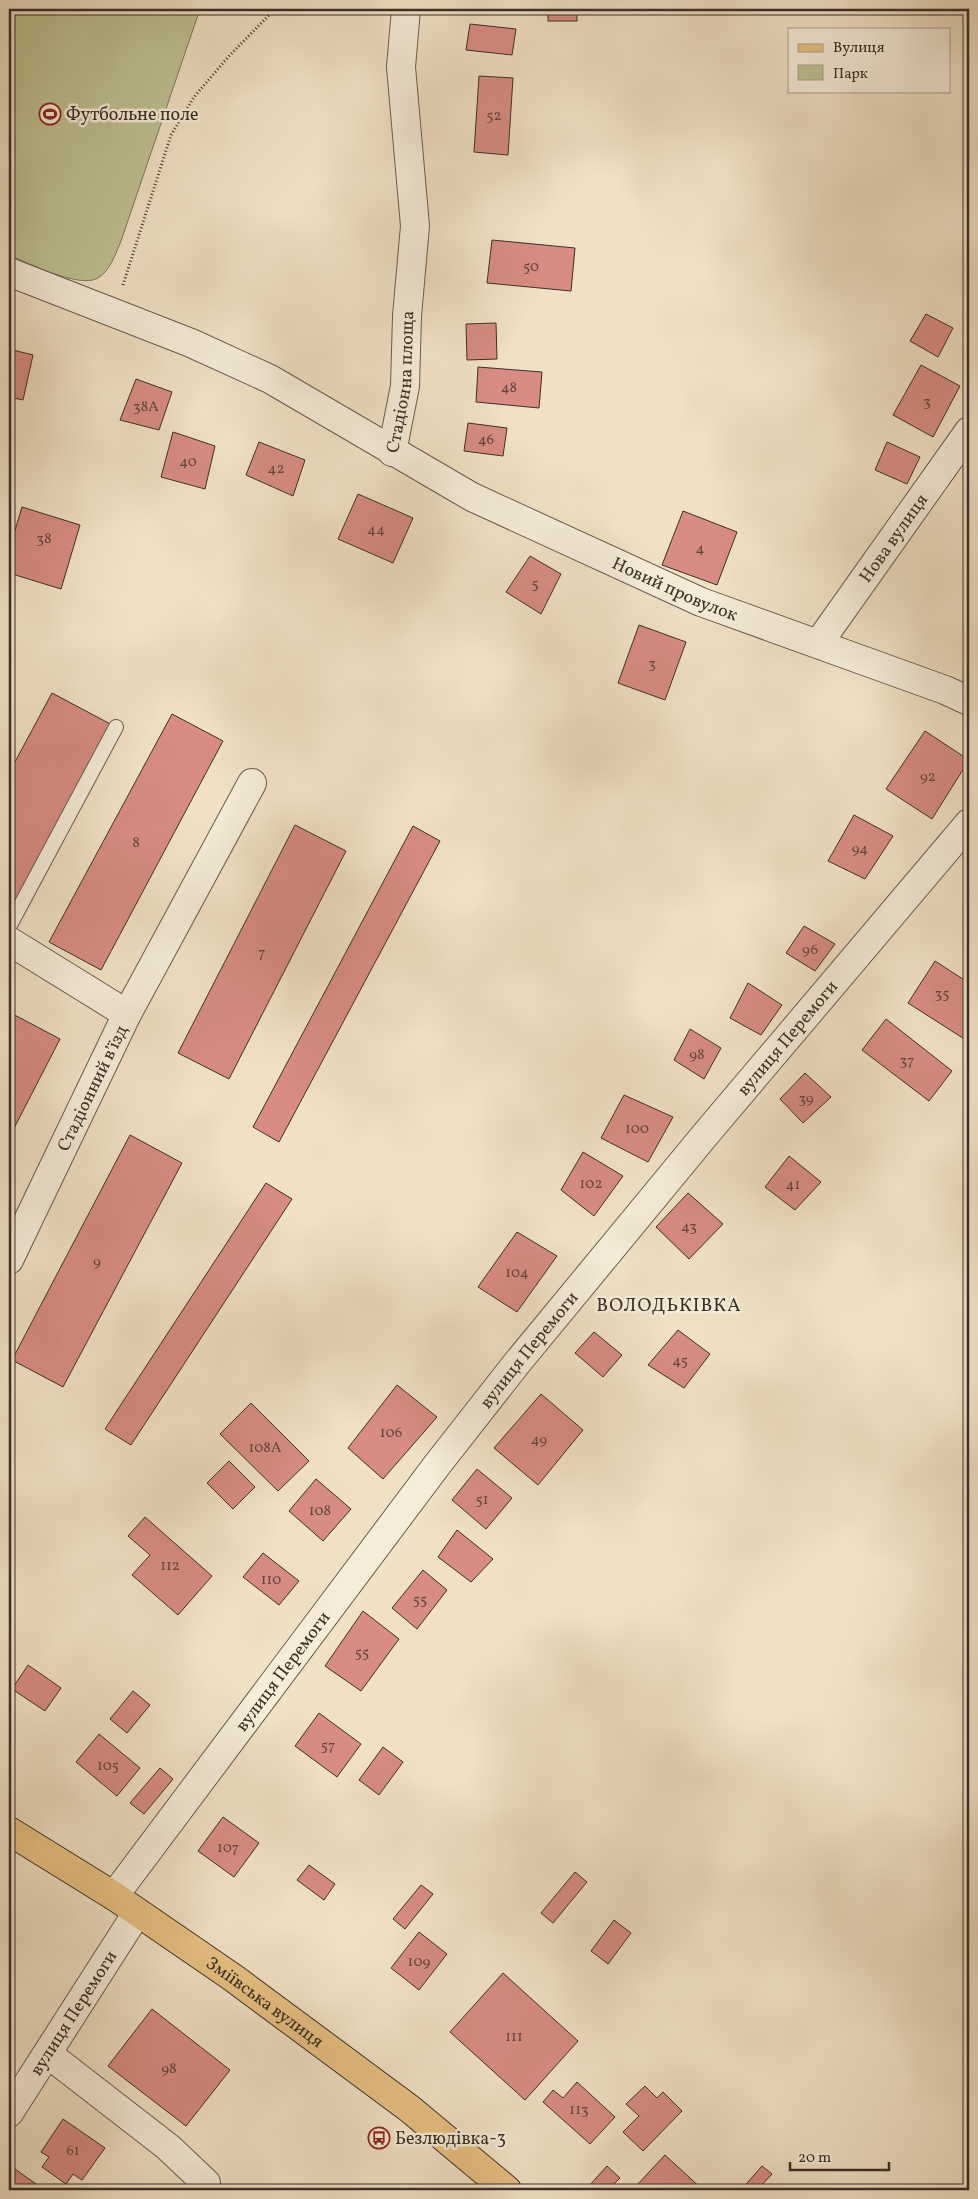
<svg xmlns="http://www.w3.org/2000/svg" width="978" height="2199" font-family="Vollkorn,serif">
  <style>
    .green { fill: #bec191; stroke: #7c785c }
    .building { fill: #d88c83; stroke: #3b2f28 }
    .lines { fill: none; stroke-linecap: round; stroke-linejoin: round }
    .service-casing { stroke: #685c4f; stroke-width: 16 }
    .minor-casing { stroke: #685c4f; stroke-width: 30 }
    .primary-casing { stroke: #3b2f28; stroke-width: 30 }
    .path { stroke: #3b2f28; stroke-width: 3; stroke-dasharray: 1 2.5; stroke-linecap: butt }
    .service { stroke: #f5ecd9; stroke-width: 14 }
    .minor { stroke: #f5ecd9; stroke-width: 28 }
    .primary { stroke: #e8c082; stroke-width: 28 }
    .labels { text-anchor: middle; stroke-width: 5; stroke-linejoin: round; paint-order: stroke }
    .number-label { font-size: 15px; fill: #62463f }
    .poi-label { font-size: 18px; fill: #3b2f28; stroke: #f5ecd9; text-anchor: start }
    .street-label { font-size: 18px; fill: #3b2f28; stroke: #f5ecd9 }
    .neighbourhood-label { font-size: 19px; letter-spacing: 1px; fill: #3b2f28; stroke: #f5ecd9 }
  </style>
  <rect width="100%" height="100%" fill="#f0e1c5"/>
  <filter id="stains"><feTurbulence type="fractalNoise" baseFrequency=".004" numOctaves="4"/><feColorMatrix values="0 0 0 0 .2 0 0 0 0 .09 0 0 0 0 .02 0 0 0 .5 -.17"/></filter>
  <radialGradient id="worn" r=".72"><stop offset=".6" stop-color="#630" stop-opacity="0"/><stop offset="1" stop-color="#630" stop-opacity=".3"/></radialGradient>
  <!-- green -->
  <path class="green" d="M9,9H200L121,241C116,253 110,271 98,278C80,289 28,263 9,255Z"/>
  <!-- building -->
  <g class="building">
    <rect x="548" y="9" width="29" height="12"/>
    <polygon points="470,24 516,29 512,55 466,50"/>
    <polygon points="479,76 513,78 508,155 474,152"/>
    <polygon points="492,240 575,248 571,291 487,283"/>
    <polygon points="926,314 953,328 938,357 910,341"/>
    <polygon points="496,323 497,359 467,360 466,324"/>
    <polygon points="9,349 33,355 23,400 9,397"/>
    <polygon points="921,365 960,386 933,437 893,415"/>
    <polygon points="478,367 542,372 539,408 476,402"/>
    <polygon points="136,379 172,392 159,430 120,420"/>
    <polygon points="468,423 507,428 503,456 464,451"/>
    <polygon points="173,432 215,446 205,489 161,477"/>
    <polygon points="259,442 305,460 293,496 246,475"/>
    <polygon points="887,442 920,457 907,484 875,470"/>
    <polygon points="358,494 413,518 393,563 338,539"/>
    <polygon points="22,507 80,525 61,589 9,573 9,550"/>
    <polygon points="683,511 737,532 717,585 662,565"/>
    <polygon points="530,556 561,574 541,614 506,592"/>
    <polygon points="639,625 686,642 665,700 618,683"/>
    <polygon points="52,693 116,727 19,908 9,903 9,773"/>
    <polygon points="172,714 223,741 101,970 49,942"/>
    <polygon points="925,731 969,760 932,819 886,789"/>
    <polygon points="854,815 893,836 865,879 828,861"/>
    <polygon points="295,825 346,851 229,1079 178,1053"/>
    <polygon points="413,826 440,841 279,1142 253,1127"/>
    <polygon points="804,926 835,944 815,971 786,953"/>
    <polygon points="935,961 969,983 969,1042 908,1003"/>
    <polygon points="748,983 782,1005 761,1035 730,1018"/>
    <polygon points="9,1012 60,1039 9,1138"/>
    <polygon points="886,1019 952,1071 929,1101 862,1050"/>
    <polygon points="690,1029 721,1048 704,1079 674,1060"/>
    <polygon points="805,1073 831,1097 803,1123 780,1099"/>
    <polygon points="624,1095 673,1117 648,1162 601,1138"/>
    <polygon points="130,1135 182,1163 63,1387 12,1360"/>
    <polygon points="583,1152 623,1176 594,1216 561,1190"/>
    <polygon points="789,1156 821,1182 795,1210 765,1187"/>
    <polygon points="266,1183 292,1199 131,1445 105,1429"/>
    <polygon points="688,1193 723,1224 689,1259 656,1227"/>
    <polygon points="517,1232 557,1256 517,1312 478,1287"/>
    <polygon points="678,1330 710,1354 684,1388 648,1365"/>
    <polygon points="594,1332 622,1355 603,1377 575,1353"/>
    <polygon points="397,1385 437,1417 383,1479 348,1448"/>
    <polygon points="541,1394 583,1430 538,1485 494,1448"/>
    <polygon points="251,1403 309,1461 278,1491 220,1434"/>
    <polygon points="229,1461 255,1487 233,1509 207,1483"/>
    <polygon points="477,1469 512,1498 486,1529 452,1500"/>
    <polygon points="316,1479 351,1509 323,1541 289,1511"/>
    <polygon points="145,1517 212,1576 178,1615 132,1575 150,1555 128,1536"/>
    <polygon points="457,1530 493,1559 471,1582 438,1557"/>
    <polygon points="263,1553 299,1581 279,1605 243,1577"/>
    <polygon points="423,1570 447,1590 417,1629 392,1608"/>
    <polygon points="363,1611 399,1639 361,1691 325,1666"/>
    <polygon points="28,1665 61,1688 45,1711 12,1689"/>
    <polygon points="133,1691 150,1705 127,1733 110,1719"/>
    <polygon points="319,1713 361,1744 337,1777 295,1746"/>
    <polygon points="99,1734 140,1768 117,1796 76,1762"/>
    <polygon points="383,1747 403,1762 379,1795 359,1780"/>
    <polygon points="160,1768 173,1779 144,1814 130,1803"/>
    <polygon points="223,1817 259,1843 234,1877 198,1851"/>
    <polygon points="309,1865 335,1884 324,1900 297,1880"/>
    <polygon points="575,1872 587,1882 553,1923 541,1913"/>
    <polygon points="421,1885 433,1894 405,1929 393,1919"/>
    <polygon points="614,1920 631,1933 608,1964 591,1951"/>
    <polygon points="419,1932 447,1954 419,1990 391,1968"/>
    <polygon points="503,1973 578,2041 525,2100 450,2032"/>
    <polygon points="152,2009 230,2070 186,2126 108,2066"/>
    <polygon points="577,2082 615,2117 590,2144 543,2102 553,2090 563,2098"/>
    <polygon points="645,2086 657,2098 663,2092 682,2111 643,2151 623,2132 639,2116 626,2104"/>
    <polygon points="63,2119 105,2148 82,2180 73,2174 66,2184 42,2167 49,2157 41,2152"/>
    <polygon points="665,2155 703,2190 642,2190 637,2185"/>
    <polygon points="607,2166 620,2178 608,2190 592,2190 588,2187"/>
    <polygon points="762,2166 772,2174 757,2190 741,2190"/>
    <polygon points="15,2169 43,2189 42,2190 9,2190 9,2178"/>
  </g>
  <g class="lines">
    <!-- service casing -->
    <g class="service-casing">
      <polyline id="service" points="9,927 116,727"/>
    </g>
    <!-- minor casing -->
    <g class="minor-casing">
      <g id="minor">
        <path id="s1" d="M9,272L191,343L270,379L472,497L701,602L945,690L969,701"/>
        <path id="s2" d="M392,452L405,386L407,316L415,226L401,67L406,9"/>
        <path id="s3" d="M818,644L969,431"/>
        <polyline points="9,941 127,1014 9,1260"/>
        <polyline points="127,1014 252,783"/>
        <path id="s4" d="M114,1896L437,1465L517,1363L705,1135L969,823"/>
        <polyline points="48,2054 168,2147 206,2183"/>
        <path id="s5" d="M9,2113L137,1913"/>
      </g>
    </g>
    <!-- primary casing -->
    <g class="primary-casing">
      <g id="primary">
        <path id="s6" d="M9,1831L114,1896L232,1977L410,2109L507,2190"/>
      </g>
    </g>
    <!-- path -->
    <polyline class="path" points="123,285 171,135 194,97 229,56 275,9"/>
    <!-- service -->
    <use href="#service" class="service"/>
    <!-- minor -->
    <use href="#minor" class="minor"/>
    <!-- primary -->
    <use href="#primary" class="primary"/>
  </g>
  <!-- icons -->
  <defs>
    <g id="stadium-ring" transform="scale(1.125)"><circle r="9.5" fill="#f5ecd9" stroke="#8f2418" stroke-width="1.5"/><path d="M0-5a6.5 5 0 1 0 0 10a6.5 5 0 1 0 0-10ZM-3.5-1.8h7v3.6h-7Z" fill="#8f2418"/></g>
    <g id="bus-ring" transform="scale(1.125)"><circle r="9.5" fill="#f5ecd9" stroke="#8f2418" stroke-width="1.5"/><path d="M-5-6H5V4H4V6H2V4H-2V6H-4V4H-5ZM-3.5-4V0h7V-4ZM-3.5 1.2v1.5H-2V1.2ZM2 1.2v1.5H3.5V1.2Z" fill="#8f2418"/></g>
  </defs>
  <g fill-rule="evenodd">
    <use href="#stadium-ring" x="50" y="114"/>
    <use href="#bus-ring" x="379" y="2138"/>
  </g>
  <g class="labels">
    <!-- number labels -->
    <g class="number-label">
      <text x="494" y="120">52</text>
      <text x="531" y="271">50</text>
      <text x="509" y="392">48</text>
      <text x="927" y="406">3</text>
      <text x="146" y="411">38А</text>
      <text x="486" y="444">46</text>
      <text x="188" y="466">40</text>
      <text x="276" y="473">42</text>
      <text x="376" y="534">44</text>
      <text x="44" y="543">38</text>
      <text x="700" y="553">4</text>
      <text x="535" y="588">5</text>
      <text x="652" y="668">3</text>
      <text x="928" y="781">92</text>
      <text x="136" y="847">8</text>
      <text x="860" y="853">94</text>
      <text x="810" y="954">96</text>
      <text x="262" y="957">7</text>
      <text x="942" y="998">35</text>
      <text x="697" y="1059">98</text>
      <text x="907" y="1065">37</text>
      <text x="806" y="1103">39</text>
      <text x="637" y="1133">100</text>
      <text x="591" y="1188">102</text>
      <text x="793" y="1189">41</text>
      <text x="689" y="1231">43</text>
      <text x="97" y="1266">9</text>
      <text x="517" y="1277">104</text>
      <text x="680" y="1365">45</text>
      <text x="391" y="1437">106</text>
      <text x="539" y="1444">49</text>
      <text x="265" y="1452">108А</text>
      <text x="482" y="1504">51</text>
      <text x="320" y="1515">108</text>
      <text x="170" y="1570">112</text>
      <text x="271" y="1584">110</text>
      <text x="420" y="1604">55</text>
      <text x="362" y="1657">55</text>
      <text x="328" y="1750">57</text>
      <text x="108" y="1770">105</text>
      <text x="228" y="1852">107</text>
      <text x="419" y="1966">109</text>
      <text x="514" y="2041">111</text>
      <text x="169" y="2073">98</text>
      <text x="579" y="2114">113</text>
      <text x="73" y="2155">61</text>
    </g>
    <!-- poi labels -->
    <g class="poi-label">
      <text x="66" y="120">Футбольне поле</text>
      <text x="395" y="2144">Безлюдівка-3</text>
    </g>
    <!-- street labels -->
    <g class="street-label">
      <text dy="6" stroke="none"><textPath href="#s2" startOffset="71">Стадіонна площа</textPath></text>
      <text dy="6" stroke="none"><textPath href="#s3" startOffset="130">Нова вулиця</textPath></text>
      <text dy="6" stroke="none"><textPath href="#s1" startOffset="739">Новий провулок</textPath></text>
      <text dy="6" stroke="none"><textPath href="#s4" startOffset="1091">вулиця Перемоги</textPath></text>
      <text transform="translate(92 1088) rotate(-64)" y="6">Стадіонний в’їзд</text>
      <text dy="6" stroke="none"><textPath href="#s4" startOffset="686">вулиця Перемоги</textPath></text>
      <text dy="6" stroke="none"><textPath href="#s4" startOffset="281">вулиця Перемоги</textPath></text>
      <text dy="6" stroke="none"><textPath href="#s6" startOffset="308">Зміївська вулиця</textPath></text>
      <text dy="6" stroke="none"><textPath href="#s5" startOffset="119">вулиця Перемоги</textPath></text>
    </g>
    <!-- neighbourhood labels -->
    <g class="neighbourhood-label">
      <text x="669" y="1311">ВОЛОДЬКІВКА</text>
    </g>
  </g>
  <!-- margin -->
  <rect width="978" height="2199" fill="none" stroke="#f0e1c5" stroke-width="30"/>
  <rect x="10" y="10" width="958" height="2179" fill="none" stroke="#3b2f28" stroke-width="2.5"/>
  <rect x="15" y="15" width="948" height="2169" fill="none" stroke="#3b2f28"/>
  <!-- legend -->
  <rect x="788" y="28" width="162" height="65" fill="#f5ecd9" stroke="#aba092"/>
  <rect x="798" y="44" width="25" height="8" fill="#e8c082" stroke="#aba092"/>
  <text x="833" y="52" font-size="15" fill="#3b2f28">Вулиця</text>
  <rect x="798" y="65" width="25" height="15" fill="#bec191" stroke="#aba092"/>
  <text x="833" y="78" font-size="15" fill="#3b2f28">Парк</text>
  <!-- scale -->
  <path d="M790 2162v8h99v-8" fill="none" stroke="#3b2f28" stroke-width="2.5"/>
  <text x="798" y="2162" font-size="15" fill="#3b2f28" stroke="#f5ecd9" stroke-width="4" paint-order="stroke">20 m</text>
  <rect width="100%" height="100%" filter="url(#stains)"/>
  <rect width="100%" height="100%" fill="url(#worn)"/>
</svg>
